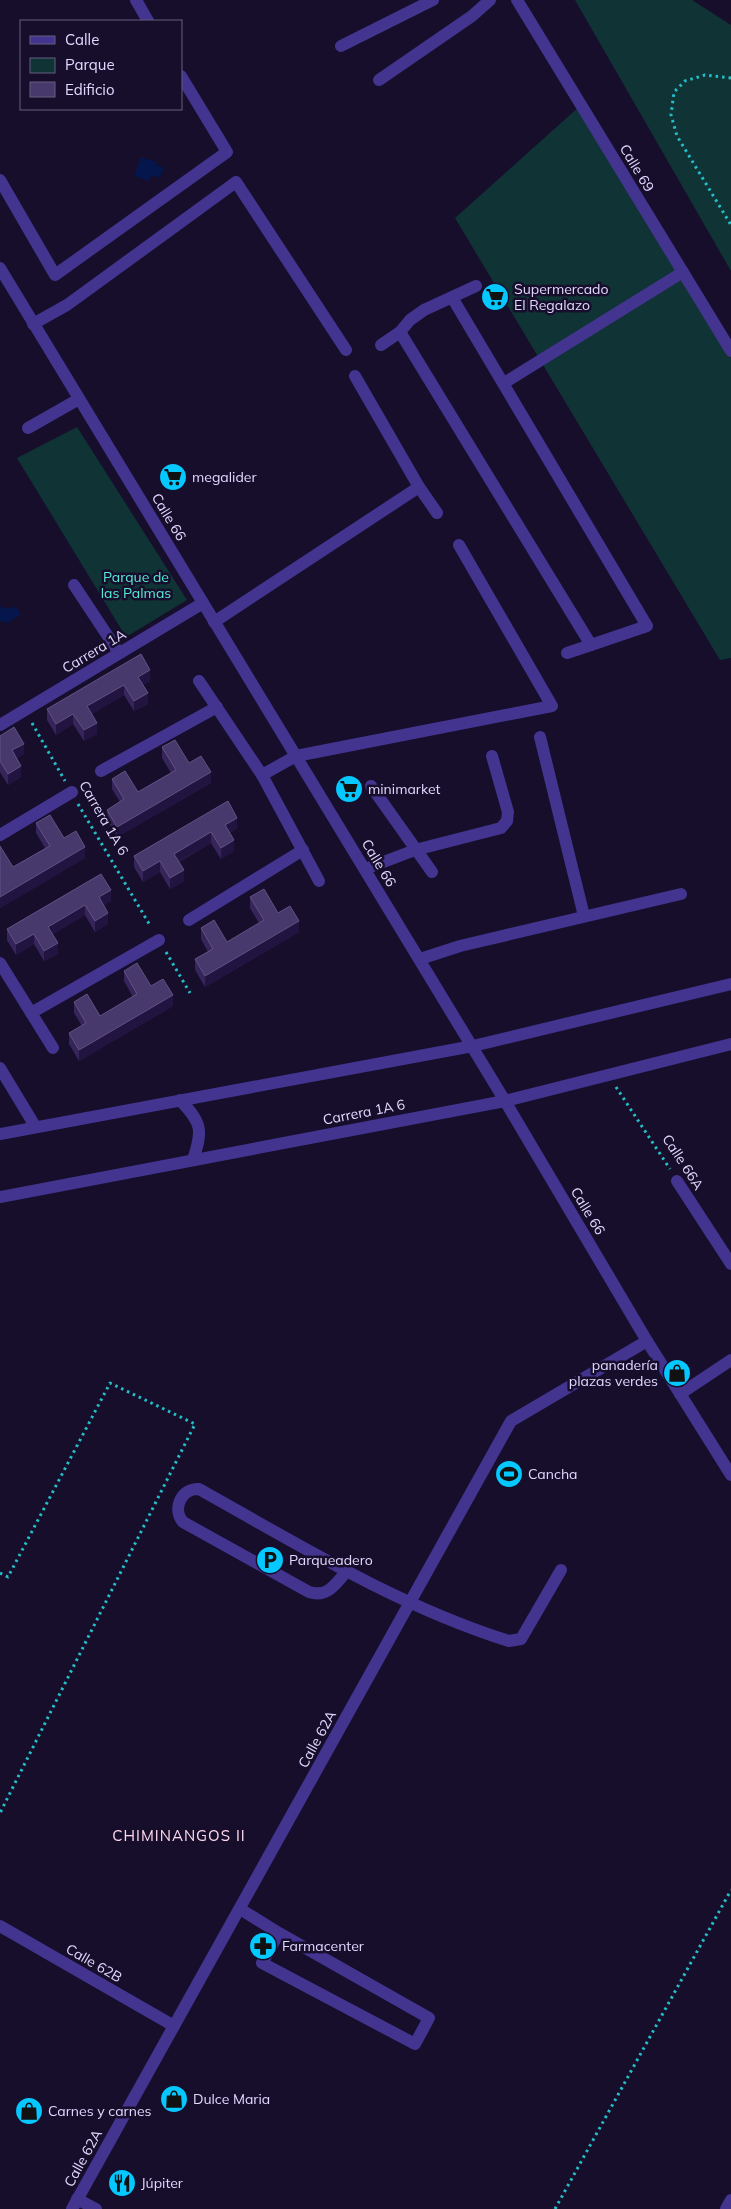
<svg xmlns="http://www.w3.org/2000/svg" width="731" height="2209" font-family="Mulish,sans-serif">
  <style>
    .green { fill: #103336 }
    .water { fill: #05164d }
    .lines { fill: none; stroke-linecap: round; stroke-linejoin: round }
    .path { stroke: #23bec8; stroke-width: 3; stroke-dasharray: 2.5 4; stroke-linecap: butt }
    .minor { stroke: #42348f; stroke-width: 12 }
    .wall { fill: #36255a }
    .shaded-wall { fill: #211440 }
    .building { fill: #48396c; stroke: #605283 }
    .labels { text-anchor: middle; stroke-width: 5; stroke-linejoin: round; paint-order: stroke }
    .street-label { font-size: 14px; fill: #e1d8ff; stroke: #160e2b }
    .poi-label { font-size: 14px; fill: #e1d8ff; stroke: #160e2b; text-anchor: start }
    .park-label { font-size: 14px; fill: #57ecd9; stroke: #160e2b }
    .neighbourhood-label { font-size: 15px; letter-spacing: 1px; fill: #ffdaed; stroke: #160e2b }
  </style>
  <rect width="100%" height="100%" fill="#160e2b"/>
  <!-- green -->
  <g class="green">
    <polygon points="575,0 692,0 731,25 731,271"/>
    <polygon points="581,105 731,351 731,658 720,660 455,218"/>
    <polygon points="77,427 187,600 126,637 17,458"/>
  </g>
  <!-- water -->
  <g class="water">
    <polygon points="141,157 157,162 156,165 164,168 160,178 151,175 149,181 134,176"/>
    <polygon points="0,605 4,609 14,607 19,610 20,615 7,623 0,621"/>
  </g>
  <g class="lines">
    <!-- path -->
    <g class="path">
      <polyline points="731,78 705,75 685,81 674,92 671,115 677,136 731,225"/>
      <polyline points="32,723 65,781"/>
      <polyline points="78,804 151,927"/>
      <polyline points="166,952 190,993"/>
      <polyline points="616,1087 670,1169"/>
      <polyline points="0,1573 8,1577 110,1383 195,1424 0,1813"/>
      <polyline points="555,2209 731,1890"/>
    </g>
    <!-- minor -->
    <g class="minor">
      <polyline points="136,0 148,21"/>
      <polyline points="517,0 731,351"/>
      <polyline points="341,46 433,0"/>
      <polyline points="379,80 472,16 490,0"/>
      <polyline points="0,180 55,275 227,152 181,76"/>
      <polyline points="0,268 505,1101 647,1341 731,1475"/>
      <polyline points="33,324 67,305 236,182 346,350"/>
      <polyline points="400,332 591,645 647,626 453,299"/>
      <polyline points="381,345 400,332 410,320 424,310 476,286"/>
      <polyline points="355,376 419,487 437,513"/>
      <polyline points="504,383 683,272"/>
      <polyline points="28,428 79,399"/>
      <polyline points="74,585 119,653"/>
      <polyline points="214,622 419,487"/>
      <polyline points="567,653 591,645"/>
      <polyline points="199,681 262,775 319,881"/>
      <polyline points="0,725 203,603"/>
      <polyline points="540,737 584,916"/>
      <polyline points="101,771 217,707"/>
      <polyline points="262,775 296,756 552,706 459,545"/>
      <polyline points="371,786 432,872"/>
      <polyline points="0,835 72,792"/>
      <polyline points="365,869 415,850 501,828 507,821 508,812 492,756"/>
      <polyline points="189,920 303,850"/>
      <polyline points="420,959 460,946 681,894"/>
      <polyline points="0,963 53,1048"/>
      <polyline points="31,1013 159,940"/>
      <polyline points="0,1068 35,1126"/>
      <path d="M180,1100C202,1123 203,1130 193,1160"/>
      <polyline points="0,1134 473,1046 731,984"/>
      <polyline points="677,1181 731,1264"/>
      <polyline points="0,1197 505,1101 731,1044"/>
      <polyline points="680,1394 731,1360"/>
      <path d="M347,1571C335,1584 328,1598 309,1592L183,1522C172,1509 181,1488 199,1489C299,1545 398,1606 509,1641L521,1639L561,1570"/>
      <polyline points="240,1909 279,1933 429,2018 415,2044 262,1963 279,1933"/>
      <polyline points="0,1926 174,2026"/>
      <polyline points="77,2199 96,2209"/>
      <polyline points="72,2209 511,1421 647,1341"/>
      <polyline points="726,2209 731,2200"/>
    </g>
  </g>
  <!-- wall -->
  <g class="wall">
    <polygon points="141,654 150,681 143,685 148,704 134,711 124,695 92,714 97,734 84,741 73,724 56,735 47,720 47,709"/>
    <polygon points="0,736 24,754 17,758 21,777 8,785 0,772"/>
    <polygon points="162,747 189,763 211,783 117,837 107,820 107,810 120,802 112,789 112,779 138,792 171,773 162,758"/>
    <polygon points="228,801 237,828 230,833 234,851 221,859 211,843 179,862 184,881 170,889 160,872 143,882 134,867 134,856"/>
    <polygon points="36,823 64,838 85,858 0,908 0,846 13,867 45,848 36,833"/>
    <polygon points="101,874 111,901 104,905 108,924 95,932 85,915 53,934 58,954 44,961 34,944 16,955 7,940 7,929"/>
    <polygon points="250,897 278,913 299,932 205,987 195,970 195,959 208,952 201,939 201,928 227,942 259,923 250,908"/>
    <polygon points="124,971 151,986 173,1006 79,1061 69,1044 69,1033 82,1026 74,1013 74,1002 100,1016 133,997 124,981"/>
  </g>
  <!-- shaded-wall -->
  <g class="shaded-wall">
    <polygon points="150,670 150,681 138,688 138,677"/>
    <polygon points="124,685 124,695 87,717 87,706"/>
    <polygon points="148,693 148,704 134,711 134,701"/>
    <polygon points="73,714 73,724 56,735 56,724"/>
    <polygon points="97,723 97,734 84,741 84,730"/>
    <polygon points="24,744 24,754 12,761 12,750"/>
    <polygon points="21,766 21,777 8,785 8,774"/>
    <polygon points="211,772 211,783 117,837 117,827"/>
    <polygon points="237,818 237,828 225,836 225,825"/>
    <polygon points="211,832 211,843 174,864 174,854"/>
    <polygon points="234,840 234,851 221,859 221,848"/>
    <polygon points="85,847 85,858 0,908 0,897"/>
    <polygon points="160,861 160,872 143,882 143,871"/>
    <polygon points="184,870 184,881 170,889 170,878"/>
    <polygon points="111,890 111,901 99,908 99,897"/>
    <polygon points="85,905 85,915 48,937 48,927"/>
    <polygon points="108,913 108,924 95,932 95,921"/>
    <polygon points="299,921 299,932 205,987 205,976"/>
    <polygon points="34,934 34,944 16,955 16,944"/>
    <polygon points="58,943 58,954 44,961 44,951"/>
    <polygon points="173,995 173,1006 79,1061 79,1050"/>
  </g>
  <!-- building -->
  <g class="building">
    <polygon points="141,654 150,670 138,677 148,693 134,701 124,685 87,706 97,723 84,730 73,714 56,724 47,709"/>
    <polygon points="14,727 24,744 12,750 21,766 8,774 0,761 0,736"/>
    <polygon points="175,740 189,763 201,756 211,772 117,827 107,810 124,799 112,779 125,771 138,792 176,770 162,747"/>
    <polygon points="228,801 237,818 225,825 234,840 221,848 211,832 174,854 184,870 170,878 160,861 143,871 134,856"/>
    <polygon points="50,815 64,838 76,831 85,847 0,897 0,846 13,867 50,846 36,823"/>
    <polygon points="101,874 111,890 99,897 108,913 95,921 85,905 48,927 58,943 44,951 34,934 16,944 7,929"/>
    <polygon points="264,889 278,913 290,906 299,921 205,976 195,959 213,949 201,928 214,920 227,942 264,920 250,897"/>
    <polygon points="137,963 151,986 163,979 173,995 79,1050 69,1033 86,1023 74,1002 87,994 100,1016 137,994 124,971"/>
  </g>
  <!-- icons -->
  <defs>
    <g id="supermarket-disc" transform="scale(1.4375)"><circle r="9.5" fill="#04c8ff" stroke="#160e2b"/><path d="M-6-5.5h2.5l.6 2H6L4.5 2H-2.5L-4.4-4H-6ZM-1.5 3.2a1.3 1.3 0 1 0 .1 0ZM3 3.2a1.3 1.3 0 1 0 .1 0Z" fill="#111"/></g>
    <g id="shop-disc" transform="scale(1.4375)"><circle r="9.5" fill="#04c8ff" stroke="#160e2b"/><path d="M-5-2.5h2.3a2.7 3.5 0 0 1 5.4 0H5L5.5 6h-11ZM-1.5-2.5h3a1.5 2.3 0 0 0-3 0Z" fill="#111"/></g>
    <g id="stadium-disc" transform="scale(1.4375)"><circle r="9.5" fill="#04c8ff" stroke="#160e2b"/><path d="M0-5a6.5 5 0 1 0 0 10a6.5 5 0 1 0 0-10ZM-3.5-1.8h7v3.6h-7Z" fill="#111"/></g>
    <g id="parking-disc" transform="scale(1.4375)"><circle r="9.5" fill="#04c8ff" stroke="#160e2b"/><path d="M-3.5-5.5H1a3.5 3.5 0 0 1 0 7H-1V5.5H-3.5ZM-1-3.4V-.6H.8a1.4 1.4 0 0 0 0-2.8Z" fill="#111"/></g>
    <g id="pharmacy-disc" transform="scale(1.4375)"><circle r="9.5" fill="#04c8ff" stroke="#160e2b"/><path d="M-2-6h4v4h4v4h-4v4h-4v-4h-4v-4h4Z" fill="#111"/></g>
    <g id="restaurant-disc" transform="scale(1.4375)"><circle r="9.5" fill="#04c8ff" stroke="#160e2b"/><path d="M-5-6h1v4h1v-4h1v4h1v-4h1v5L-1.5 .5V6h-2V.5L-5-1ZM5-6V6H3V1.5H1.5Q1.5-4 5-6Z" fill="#111"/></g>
  </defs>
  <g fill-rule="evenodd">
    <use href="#supermarket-disc" x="495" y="297"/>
    <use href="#supermarket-disc" x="173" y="477"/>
    <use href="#supermarket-disc" x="349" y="789"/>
    <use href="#shop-disc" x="677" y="1373"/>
    <use href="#stadium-disc" x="509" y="1474"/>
    <use href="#parking-disc" x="270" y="1560"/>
    <use href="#pharmacy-disc" x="263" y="1946"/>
    <use href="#shop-disc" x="174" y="2099"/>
    <use href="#shop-disc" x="29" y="2111"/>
    <use href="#restaurant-disc" x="122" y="2183"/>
  </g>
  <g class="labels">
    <!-- street labels -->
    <g class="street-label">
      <text transform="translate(637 168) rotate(59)" y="5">Calle 69</text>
      <text transform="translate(169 517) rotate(59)" y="5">Calle 66</text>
      <text transform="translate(94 651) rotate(-31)" y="5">Carrera 1A</text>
      <text transform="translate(104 818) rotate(60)" y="5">Carrera 1A 6</text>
      <text transform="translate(379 863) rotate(59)" y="5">Calle 66</text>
      <text transform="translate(364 1112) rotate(-11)" y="5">Carrera 1A 6</text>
      <text transform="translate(683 1162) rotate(57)" y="5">Calle 66A</text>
      <text transform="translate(588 1211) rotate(59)" y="5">Calle 66</text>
      <text transform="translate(317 1739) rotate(-61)" y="5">Calle 62A</text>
      <text transform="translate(94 1963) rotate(30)" y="5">Calle 62B</text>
      <text transform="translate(83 2158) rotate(-61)" y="5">Calle 62A</text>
    </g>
    <!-- poi labels -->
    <g class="poi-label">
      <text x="514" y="294">Supermercado<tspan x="514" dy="16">El Regalazo</tspan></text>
      <text x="192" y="482">megalider</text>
      <text x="368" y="794">minimarket</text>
      <text x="658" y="1370" text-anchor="end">panadería<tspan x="658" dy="16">plazas verdes</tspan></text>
      <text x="528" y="1479">Cancha</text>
      <text x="289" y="1565">Parqueadero</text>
      <text x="282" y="1951">Farmacenter</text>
      <text x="193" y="2104">Dulce Maria</text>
      <text x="48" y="2116">Carnes y carnes</text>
      <text x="141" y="2188">Júpiter</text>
    </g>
    <!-- park labels -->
    <g class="park-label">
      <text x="136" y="582">Parque de<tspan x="136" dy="16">las Palmas</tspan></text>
    </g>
    <!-- neighbourhood labels -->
    <g class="neighbourhood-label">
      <text x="179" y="1841">CHIMINANGOS II</text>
    </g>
  </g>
  <!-- legend -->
  <rect x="20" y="20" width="162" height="90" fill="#160e2b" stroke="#675f80"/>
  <rect x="30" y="36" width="25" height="8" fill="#42348f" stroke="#675f80"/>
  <text x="65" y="45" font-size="15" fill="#e1d8ff">Calle</text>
  <rect x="30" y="58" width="25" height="15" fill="#103336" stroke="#675f80"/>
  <text x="65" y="70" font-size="15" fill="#e1d8ff">Parque</text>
  <rect x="30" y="82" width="25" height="15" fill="#48396c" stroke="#675f80"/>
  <text x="65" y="95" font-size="15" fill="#e1d8ff">Edificio</text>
</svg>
